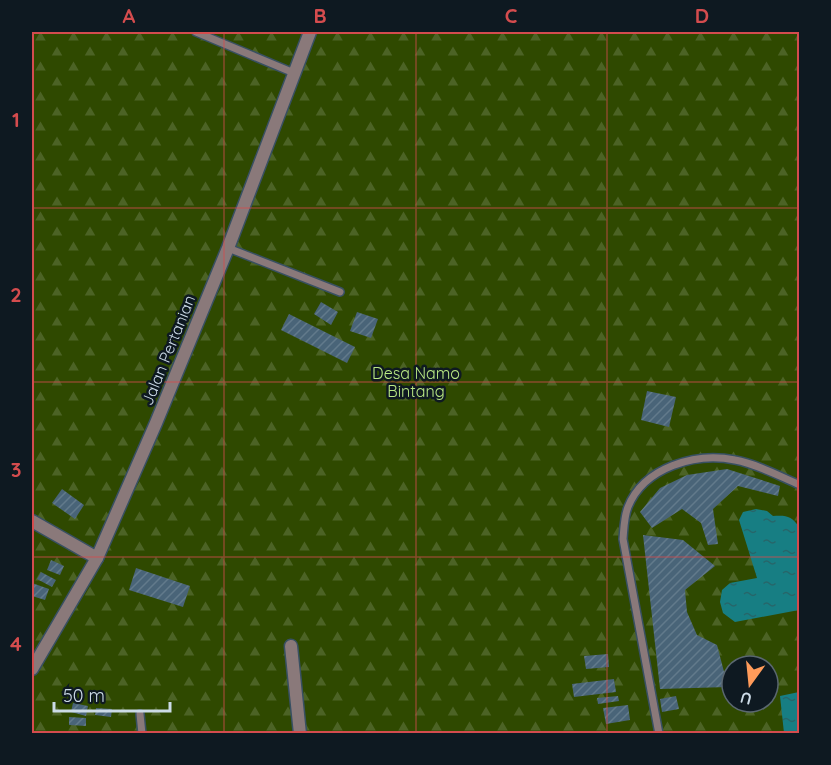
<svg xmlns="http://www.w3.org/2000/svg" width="831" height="765" font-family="Quicksand,sans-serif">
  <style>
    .forest { fill: url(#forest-firs); fill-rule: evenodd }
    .water { fill: url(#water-ripples) }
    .building { fill: url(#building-hatch) }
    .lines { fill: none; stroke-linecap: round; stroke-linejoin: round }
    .lane-casing { stroke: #385062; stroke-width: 10 }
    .street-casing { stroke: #385062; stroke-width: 15 }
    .lane { stroke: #8a797a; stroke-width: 7 }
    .street { stroke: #8a797a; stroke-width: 12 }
    .grid { fill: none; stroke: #d44c4e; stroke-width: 1.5; stroke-opacity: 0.55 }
    .labels { text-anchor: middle; stroke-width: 5; stroke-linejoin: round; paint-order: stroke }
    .street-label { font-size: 16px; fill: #ccdbe7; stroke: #0e1921 }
    .park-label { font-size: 16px; fill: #bae984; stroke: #0e1921 }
    .neatline { fill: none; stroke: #d44c4e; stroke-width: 2 }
    .grid-label { font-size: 20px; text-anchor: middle; font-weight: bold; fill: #d44c4e }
  </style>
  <defs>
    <pattern id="forest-firs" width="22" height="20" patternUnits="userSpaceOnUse" patternTransform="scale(1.5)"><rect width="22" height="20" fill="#2f4900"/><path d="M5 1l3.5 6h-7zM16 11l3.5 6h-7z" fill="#4c6325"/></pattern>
    <pattern id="water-ripples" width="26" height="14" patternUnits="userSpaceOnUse" patternTransform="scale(1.5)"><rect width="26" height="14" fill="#177e83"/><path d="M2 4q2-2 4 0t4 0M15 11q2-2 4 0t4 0" fill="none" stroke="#26666a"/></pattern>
    <pattern id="building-hatch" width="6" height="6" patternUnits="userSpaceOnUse" patternTransform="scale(1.5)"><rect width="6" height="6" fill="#496478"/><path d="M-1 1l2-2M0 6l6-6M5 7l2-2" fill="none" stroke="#627a8b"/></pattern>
  </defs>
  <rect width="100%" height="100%" fill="#183245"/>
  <!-- forest -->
  <path class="forest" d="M32,32H799V733H32ZM732,666H768V702H732Z"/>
  <!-- water -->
  <g class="water">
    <path d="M756,509L767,511L773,516C786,515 792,516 799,527V610L735,622L723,613L720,602L722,590L730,583L757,578L739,520L743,512Z"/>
    <polygon points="799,692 799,733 784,733 780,696"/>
  </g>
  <!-- building -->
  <g class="building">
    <polygon points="321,302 338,312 331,325 314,314"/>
    <polygon points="357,312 378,319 371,338 350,331"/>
    <polygon points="289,314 355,347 347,363 281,330"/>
    <polygon points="647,391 676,397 669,427 641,420"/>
    <polygon points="727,469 780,486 778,496 738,486 713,509 718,544 708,545 701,523 682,509 652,528 640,512 660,488 687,475"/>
    <polygon points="62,489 84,505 75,519 52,503"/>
    <polygon points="643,535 683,540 715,566 685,590 687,612 697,635 717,645 728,687 660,689"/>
    <polygon points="51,560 64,566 60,575 47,570"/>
    <polygon points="136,568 190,586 183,607 129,590"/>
    <polygon points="41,572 56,580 52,587 37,579"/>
    <polygon points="32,583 49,589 45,600 32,596"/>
    <polygon points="608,654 609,667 586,669 584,656"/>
    <polygon points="614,679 616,692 574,697 572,684"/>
    <polygon points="618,696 619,701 598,704 597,698"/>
    <polygon points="676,696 679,709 662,712 660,699"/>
    <polygon points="73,703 88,706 86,716 71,712"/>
    <polygon points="628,705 630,720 606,724 603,708"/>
    <polygon points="96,708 112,709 111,717 95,715"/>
    <polygon points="69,717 86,718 86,726 69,725"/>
  </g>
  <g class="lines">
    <!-- lane casing -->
    <g class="lane-casing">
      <g id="lane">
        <polyline points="196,32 294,73"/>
        <polyline points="228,248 340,292"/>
        <polyline points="140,714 142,734"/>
        <path d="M659,734L623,539C624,528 624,517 628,507C644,467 696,452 735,460C757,464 779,476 800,485"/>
      </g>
    </g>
    <!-- street casing -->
    <g class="street-casing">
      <g id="street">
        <polyline points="32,521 97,558"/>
        <polyline points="291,646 300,734"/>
        <polyline points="32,669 97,558 156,423 228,248 310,32"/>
      </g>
    </g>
    <!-- lane -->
    <use href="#lane" class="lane"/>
    <!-- street -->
    <use href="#street" class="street"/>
  </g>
  <!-- grid -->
  <path class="grid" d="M224,32V734M416,32V734M607,32V734M32,208H800M32,382H800M32,557H800"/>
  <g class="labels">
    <!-- street labels -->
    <g class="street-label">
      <text transform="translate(168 350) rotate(-68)" y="6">Jalan Pertanian</text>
    </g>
    <!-- park labels -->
    <g class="park-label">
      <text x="416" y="379">Desa Namo<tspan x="416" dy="18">Bintang</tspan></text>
    </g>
  </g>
  <!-- border -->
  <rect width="831" height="765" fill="none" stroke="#0e1921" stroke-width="66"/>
  <!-- north arrow -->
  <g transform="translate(750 684) rotate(195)"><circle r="28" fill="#0e1921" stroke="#5a6770" stroke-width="1.5"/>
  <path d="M0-4.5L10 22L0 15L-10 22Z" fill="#ff9b5a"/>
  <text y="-9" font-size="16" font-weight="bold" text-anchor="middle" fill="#ccdbe7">U</text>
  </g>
  <!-- scale -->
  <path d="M54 702v9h116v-9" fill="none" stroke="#ccdbe7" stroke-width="3"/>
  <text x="63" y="702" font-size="18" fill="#ccdbe7" stroke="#0e1921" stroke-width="4.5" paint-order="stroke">50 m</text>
  <rect x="33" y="33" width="765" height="699" class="neatline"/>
  <g class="grid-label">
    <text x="129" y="23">A</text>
    <text x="320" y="23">B</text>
    <text x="511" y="23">C</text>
    <text x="702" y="23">D</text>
    <text x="16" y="127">1</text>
    <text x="16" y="302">2</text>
    <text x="16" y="477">3</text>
    <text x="16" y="651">4</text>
  </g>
</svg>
